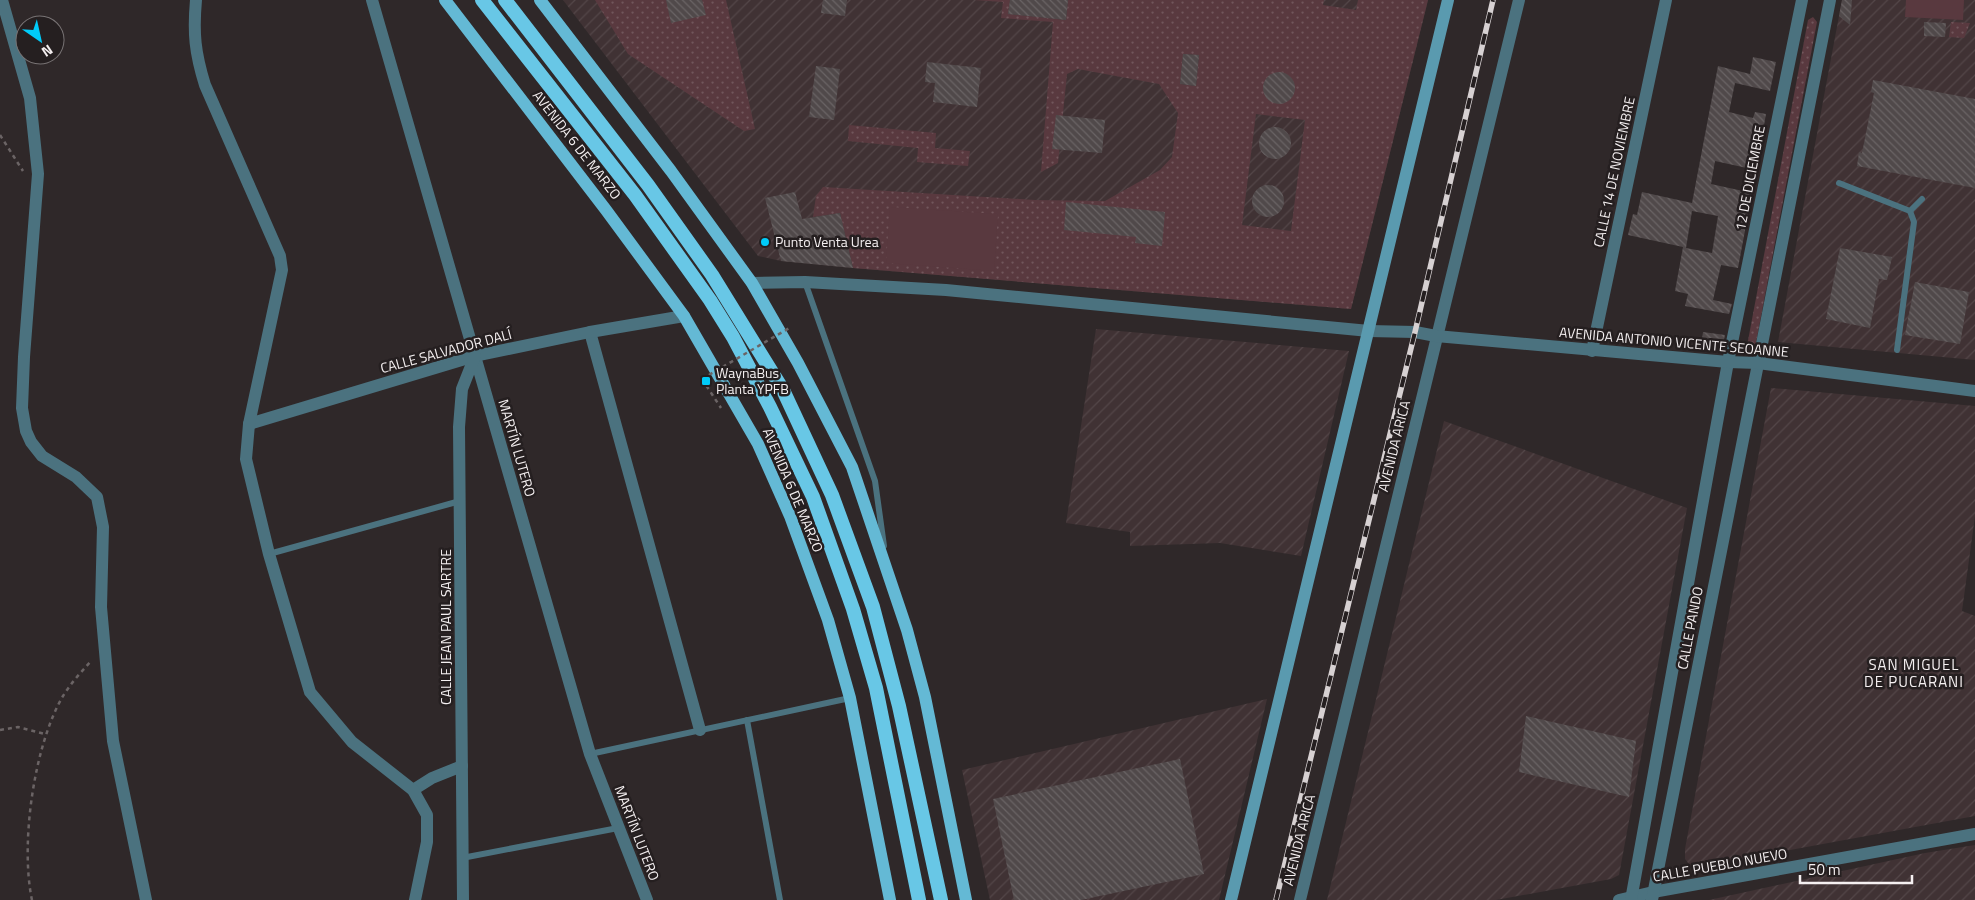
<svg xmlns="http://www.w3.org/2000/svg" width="1975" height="900" font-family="'Titillium Web',sans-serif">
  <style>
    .industrial { fill: url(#industrial-furrows) }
    .grass { fill: url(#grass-dots); fill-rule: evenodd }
    .garden { fill: #59393f }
    .building { fill: url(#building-back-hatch); fill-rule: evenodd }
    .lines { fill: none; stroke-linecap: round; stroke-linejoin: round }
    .path { stroke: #6b6465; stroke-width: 2.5; stroke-dasharray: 4 4; stroke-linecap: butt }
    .service { stroke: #4b727f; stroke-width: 6 }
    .minor { stroke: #4b727f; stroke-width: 12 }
    .tertiary { stroke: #4b727f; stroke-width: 12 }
    .secondary { stroke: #5a9aaf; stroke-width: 12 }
    .primary { stroke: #64b9d5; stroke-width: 12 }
    .trunk { stroke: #68c7e6; stroke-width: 14 }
    .rail-casing { stroke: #d7d1d2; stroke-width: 5.5 }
    .rail { stroke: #251f20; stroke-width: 4; stroke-dasharray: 11; stroke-linecap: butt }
    .path-bridge { stroke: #6b6465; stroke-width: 2.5; stroke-dasharray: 4 4; stroke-linecap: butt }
    .poi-dot { fill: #00cbf9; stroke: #251f20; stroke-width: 2 }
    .labels { text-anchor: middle; stroke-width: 5; stroke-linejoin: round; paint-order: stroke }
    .street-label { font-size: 14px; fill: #f5f0f1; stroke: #251f20 }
    .poi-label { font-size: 14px; fill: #f5f0f1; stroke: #251f20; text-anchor: start }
    .neighbourhood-label { font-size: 15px; letter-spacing: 1px; fill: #f5f0f1; stroke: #251f20 }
  </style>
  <defs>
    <pattern id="industrial-furrows" width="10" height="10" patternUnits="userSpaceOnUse" patternTransform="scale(1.25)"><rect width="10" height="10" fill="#403234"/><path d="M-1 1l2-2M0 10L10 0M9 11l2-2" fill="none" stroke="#534648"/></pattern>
    <pattern id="grass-dots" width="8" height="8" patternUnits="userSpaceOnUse" patternTransform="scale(1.25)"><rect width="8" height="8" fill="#59393f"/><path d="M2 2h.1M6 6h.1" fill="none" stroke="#71565b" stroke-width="1.8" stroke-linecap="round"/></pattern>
    <pattern id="building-back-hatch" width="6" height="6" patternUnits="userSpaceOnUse" patternTransform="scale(1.25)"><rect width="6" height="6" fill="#50494a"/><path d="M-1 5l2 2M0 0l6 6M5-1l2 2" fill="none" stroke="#6a6465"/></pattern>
  </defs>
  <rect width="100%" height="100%" fill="#2f2829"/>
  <!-- industrial -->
  <g class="industrial">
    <polygon points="563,0 1428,0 1351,309 853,268 781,261 758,256"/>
    <polygon points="1842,0 1975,0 1975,360 1778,342"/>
    <polygon points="1096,329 1349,351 1301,556 1220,543 1130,546 1130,532 1066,523"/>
    <polygon points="1771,388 1975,406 1975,516 1962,611 1975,616 1975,816 1692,868 1685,859 1685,849"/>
    <polygon points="1444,421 1687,508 1619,875 1611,879 1496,900 1327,900"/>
    <polygon points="1267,699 1219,900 990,900 962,770"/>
    <polygon points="1975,845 1975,900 1709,900 1925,853"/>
  </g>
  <!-- grass -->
  <g class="grass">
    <polygon points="595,0 666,0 705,15 702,0 726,0 755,129 744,131 628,54"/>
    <path d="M974,0H1010L1008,14L1066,20L1068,0H1324L1323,5L1356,10L1358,0H1428L1351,309L853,268L840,213L813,217L816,196L823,187L1035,200L1105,201L1160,170L1172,157L1178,113L1159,84L1078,69L1067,74L1058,163L1041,172L1053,22L1001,18L1003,2ZM1183,54L1199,55L1196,86L1180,84ZM1256,114L1305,120L1291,231L1242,225Z"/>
    <polygon points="1813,17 1817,22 1755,348 1750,350 1747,346 1808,20"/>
    <polygon points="1951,22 1970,23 1964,38 1949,37"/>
    <polygon points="849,125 936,133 935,148 970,151 968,166 917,162 918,148 848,141"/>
  </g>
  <!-- garden -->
  <g class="garden">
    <polygon points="1906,0 1964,0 1963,20 1905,17"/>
    <polygon points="890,207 998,214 994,271 886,263"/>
  </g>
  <!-- building -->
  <g class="building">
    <polygon points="666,0 702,0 706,15 671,23"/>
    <polygon points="823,0 847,0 845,16 821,13"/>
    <polygon points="1010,0 1068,0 1066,20 1008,14"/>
    <polygon points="1842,0 1852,0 1850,25 1839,16"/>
    <polygon points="1924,22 1946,23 1945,37 1924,36"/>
    <polygon points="1183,54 1199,55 1196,86 1180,84"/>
    <path d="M1753,57L1776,62L1770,91L1735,83L1729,112L1753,118L1755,112L1766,114L1756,170L1715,161L1711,184L1752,193L1738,268L1721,265L1713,300L1732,304L1729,314L1685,306L1688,294L1675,291L1683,247L1628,235L1633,214L1637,215L1642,192L1692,203L1718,66L1750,74ZM1692,211L1718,216L1712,253L1686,248Z"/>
    <polygon points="927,62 981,68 977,107 933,102 935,83 925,82"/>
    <polygon points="816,66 840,69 834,120 809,117"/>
    <circle cx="1279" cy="88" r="16"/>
    <polygon points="1873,80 1975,99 1975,188 1857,166 1859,152 1862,153 1874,93 1871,92"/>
    <polygon points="1056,115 1105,120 1102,153 1052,149"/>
    <circle cx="1275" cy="143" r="16"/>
    <circle cx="1268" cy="201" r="16"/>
    <polygon points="795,192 802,219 840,213 853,268 781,261 765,198"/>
    <polygon points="1066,202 1165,212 1162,246 1135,243 1136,237 1064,230"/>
    <polygon points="1840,248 1892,257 1887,280 1879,279 1870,328 1826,319"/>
    <polygon points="1915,282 1969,292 1960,344 1905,335"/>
    <polygon points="1703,332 1725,335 1723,344 1719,347 1701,345"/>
    <polygon points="1526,716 1636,741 1629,797 1519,772"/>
    <polygon points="1180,759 1204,874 1081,900 1014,900 993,799"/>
  </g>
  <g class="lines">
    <!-- path -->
    <g class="path">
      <polyline points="0,135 23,171"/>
      <polyline points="702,379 721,408"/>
      <polyline points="0,730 18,727 45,734"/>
      <path d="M32,900C20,844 34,745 63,696C71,683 82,671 92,660"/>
    </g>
    <!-- service -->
    <g class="service">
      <polyline points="1839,183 1910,211 1922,199"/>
      <polyline points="805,282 875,481 884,546"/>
      <polyline points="1897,350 1914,222 1910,211"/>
      <polyline points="269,554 460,501"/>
      <polyline points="747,720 780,900"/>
      <polyline points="590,754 850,698"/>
      <polyline points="462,858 618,828"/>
    </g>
    <!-- minor -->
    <g class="minor">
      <polyline points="2,0 30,98 38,174 24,357 22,408 26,431 31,442 42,456 76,477 97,497 103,527 101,607 113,741 146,900"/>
      <polyline points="372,0 590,754 647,900"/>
      <polyline points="752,283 805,282 946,290 1369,331"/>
      <polyline points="590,332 700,730"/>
      <polyline points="1592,351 1666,0"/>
      <polyline points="249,424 475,356 590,332 684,316"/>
      <polyline points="413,790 432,778 462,766"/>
      <polyline points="463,900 459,427 462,389 475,356"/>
      <polyline points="1300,900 1519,0"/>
      <polyline points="1619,900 1653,892 1975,834"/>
      <polyline points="1631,900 1728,362 1802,0"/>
      <polyline points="1652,900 1830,0"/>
    </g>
    <!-- tertiary -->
    <g class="tertiary">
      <path d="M196,0C193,33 195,53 205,85L280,256L282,270L249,424L246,459L269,554L310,692L352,742L413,790L427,815V842L415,900"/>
      <polyline points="1369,331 1415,332 1436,336 1728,362 1758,363 1975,391"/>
    </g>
    <!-- secondary -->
    <polyline class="secondary" points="1231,900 1448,0"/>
    <!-- primary -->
    <g class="primary">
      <polyline points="445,0 606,210 684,316 758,444 790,516 828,620 850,698 890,900"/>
      <polyline points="540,0 671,171 752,283 798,363 852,467 907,630 925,697 966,900"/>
    </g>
    <!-- trunk -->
    <g class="trunk">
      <polyline points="482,0 635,195 710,300 733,337 770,407 813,497 853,609 876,688 919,900"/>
      <polyline points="505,0 648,185 712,275 783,390 832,495 873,607 899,706 941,900"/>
    </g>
    <!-- rail casing -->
    <g class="rail-casing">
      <polyline id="rail" points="1276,900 1415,332 1493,0"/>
    </g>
    <!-- rail -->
    <use href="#rail" class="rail"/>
    <!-- path-bridge -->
    <polyline class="path-bridge" points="702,379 791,327"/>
  </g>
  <!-- markers -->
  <g class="poi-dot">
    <circle cx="765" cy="242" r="5"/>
    <rect x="701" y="376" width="10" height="10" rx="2.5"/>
  </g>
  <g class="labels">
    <!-- street labels -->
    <g class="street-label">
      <text transform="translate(577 145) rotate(52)" y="5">AVENIDA 6 DE MARZO</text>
      <text transform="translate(1614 172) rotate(-78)" y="5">CALLE 14 DE NOVIEMBRE</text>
      <text transform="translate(1750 178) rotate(-79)" y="5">12 DE DICIEMBRE</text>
      <text transform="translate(1674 342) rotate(5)" y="5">AVENIDA ANTONIO VICENTE SEOANNE</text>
      <text transform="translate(446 351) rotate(-15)" y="5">CALLE SALVADOR DALÍ</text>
      <text transform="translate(1394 446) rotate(-76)" y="5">AVENIDA ARICA</text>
      <text transform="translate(517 448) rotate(74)" y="5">MARTÍN LUTERO</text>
      <text transform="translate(793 490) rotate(67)" y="5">AVENIDA 6 DE MARZO</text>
      <text transform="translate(446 627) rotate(-90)" y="5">CALLE JEAN PAUL SARTRE</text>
      <text transform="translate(1690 628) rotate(-79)" y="5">CALLE PANDO</text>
      <text transform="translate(637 833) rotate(69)" y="5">MARTÍN LUTERO</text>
      <text transform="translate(1299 840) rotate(-76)" y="5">AVENIDA ARICA</text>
      <text transform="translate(1720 865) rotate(-10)" y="5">CALLE PUEBLO NUEVO</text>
    </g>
    <!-- poi labels -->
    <g class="poi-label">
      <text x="775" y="247">Punto Venta Urea</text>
      <text x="716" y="378">WaynaBus<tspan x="716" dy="16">Planta YPFB</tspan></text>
    </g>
    <!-- neighbourhood labels -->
    <g class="neighbourhood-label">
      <text x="1914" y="670">SAN MIGUEL<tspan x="1914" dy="17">DE PUCARANI</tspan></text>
    </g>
  </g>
  <!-- north arrow -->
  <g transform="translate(40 40) rotate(146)"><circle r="24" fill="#251f20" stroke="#787374"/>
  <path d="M0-4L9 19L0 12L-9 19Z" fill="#00cbf9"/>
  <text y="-8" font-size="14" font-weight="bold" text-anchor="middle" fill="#f5f0f1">N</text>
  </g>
  <!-- scale -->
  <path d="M1800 875v8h112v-8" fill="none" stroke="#f5f0f1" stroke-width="2.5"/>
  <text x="1808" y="875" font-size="15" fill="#f5f0f1" stroke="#251f20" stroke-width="4" paint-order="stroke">50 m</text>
</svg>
